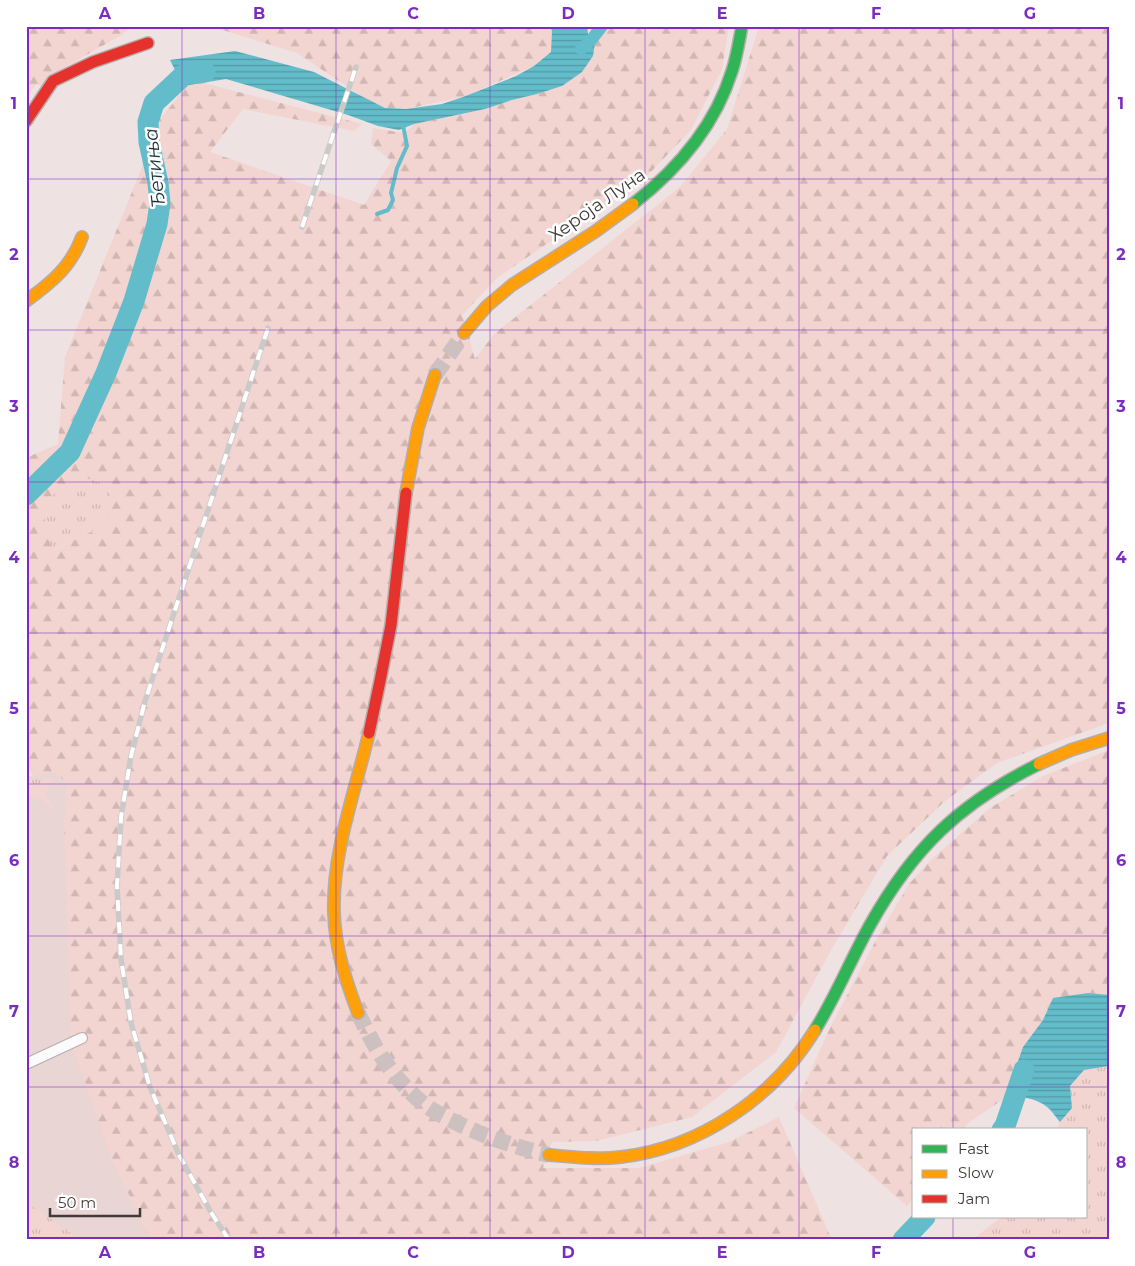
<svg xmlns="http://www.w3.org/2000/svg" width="1135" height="1266" font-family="Montserrat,sans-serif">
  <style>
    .built { fill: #e9d5d3 }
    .grass { fill: url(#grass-tufts) }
    .forest { fill: url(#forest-firs); fill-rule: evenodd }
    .water { fill: url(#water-rules) }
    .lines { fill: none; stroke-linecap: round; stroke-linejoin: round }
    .stream { stroke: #63bcca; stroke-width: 4 }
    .canal { stroke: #63bcca; stroke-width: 12 }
    .river { stroke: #63bcca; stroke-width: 21 }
    .primary-tunnel { stroke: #ccc1c0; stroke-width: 16; stroke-dasharray: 16 8; stroke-linecap: butt }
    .street-casing { stroke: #b5adac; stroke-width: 12 }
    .fast-casing { stroke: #b5adac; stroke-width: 14 }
    .slow-casing { stroke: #b5adac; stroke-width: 14 }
    .jam-casing { stroke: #b5adac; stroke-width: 14 }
    .street { stroke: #fcfbfb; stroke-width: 10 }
    .fast { stroke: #30b455; stroke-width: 11 }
    .slow { stroke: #ff9f0a; stroke-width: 11 }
    .jam { stroke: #e5322d; stroke-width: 11 }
    .rail-casing { stroke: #cccac9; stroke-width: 5.5 }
    .rail { stroke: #fff; stroke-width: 4; stroke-dasharray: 11; stroke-linecap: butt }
    .grid { fill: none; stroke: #7b2cbf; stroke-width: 1; stroke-opacity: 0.55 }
    .labels { text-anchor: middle; stroke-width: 5; stroke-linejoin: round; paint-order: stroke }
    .street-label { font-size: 18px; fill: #423a39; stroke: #fff }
    .water-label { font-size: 19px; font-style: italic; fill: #1e3337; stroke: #fff }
    .neatline { fill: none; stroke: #7b2cbf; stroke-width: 2 }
    .grid-label { font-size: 16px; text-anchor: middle; font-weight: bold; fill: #7b2cbf }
  </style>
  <defs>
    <pattern id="grass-tufts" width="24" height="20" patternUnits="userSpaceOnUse" patternTransform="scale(1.25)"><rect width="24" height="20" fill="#f2d4d1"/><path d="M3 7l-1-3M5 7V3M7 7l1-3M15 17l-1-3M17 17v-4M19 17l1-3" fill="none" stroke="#d1b7b4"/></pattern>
    <pattern id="forest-firs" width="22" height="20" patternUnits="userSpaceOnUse" patternTransform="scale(1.25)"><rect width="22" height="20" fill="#f2d4d1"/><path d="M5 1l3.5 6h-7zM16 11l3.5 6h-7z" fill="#d1b7b4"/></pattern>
    <pattern id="water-rules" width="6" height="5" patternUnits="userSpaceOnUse" patternTransform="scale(1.25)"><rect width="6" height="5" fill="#63bcca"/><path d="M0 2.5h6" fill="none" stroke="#539aa5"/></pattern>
  </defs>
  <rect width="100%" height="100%" fill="#eee3e2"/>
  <!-- built -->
  <polygon class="built" points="56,772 67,784 64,826 112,1160 151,1240 26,1240 26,777"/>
  <!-- grass -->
  <g class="grass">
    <polygon points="80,476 111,486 107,524 51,551 41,503"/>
    <path d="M26,779H54L45,794L57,813C47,803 41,796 26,796Z"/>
    <polygon points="1109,1066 1109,1240 972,1240 1001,1217 1086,1217 1086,1130 1057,1130 1060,1122 1072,1108 1070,1086 1084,1070"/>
    <polygon points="26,1204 37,1209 81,1240 26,1240"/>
  </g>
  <!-- forest -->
  <g class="forest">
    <polygon points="26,26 132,26 123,34 55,73 50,89 36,84 26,99"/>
    <polygon points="210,26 550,26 552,31 551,52 534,66 463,97 406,109 386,108 366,99 297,53"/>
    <path d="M589,26H729L722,69L691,130L646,177L498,277L462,315L475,359L494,334L680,187L727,129L758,30V26H1109V723L997,763L945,801L887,856L831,950L776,1052L692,1117L596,1141L552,1142L543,1168H639L729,1142L779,1117L832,1240H151L112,1160L71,1042L64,826L67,784L56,772L33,776L26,763V458L58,444L65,357L151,145L160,119L192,80L362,124L354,131L243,109L210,152L364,205L391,161L371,144L373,128L403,133L406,141L405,133L414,124L485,109L512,100L537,94L562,86L595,43ZM80,476L111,486L107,524L52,551L41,503Z"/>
    <polygon points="1109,750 1109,995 1088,993 1053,998 1043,1020 1023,1047 1005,1098 968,1123 963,1130 914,1130 914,1197 907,1206 794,1108 830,1028 877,938 909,884 934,857 990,808 1043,776"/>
  </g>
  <!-- water -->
  <g class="water">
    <polygon points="550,26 587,26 588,33 595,43 593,56 582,72 562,86 537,94 512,100 485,109 414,124 399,130 378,126 348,115 226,79 183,86 170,60 235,51 314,72 385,108 406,109 442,104 463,97 516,76 534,66 551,52 552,31"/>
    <path d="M1088,993L1109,995V1066L1084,1070L1070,1086L1072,1108L1060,1122C1055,1116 1050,1108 1043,1104C1032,1098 1017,1095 1005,1098L1023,1047L1043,1020L1053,998Z"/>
  </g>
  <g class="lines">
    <!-- stream -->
    <polyline class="stream" points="377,214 388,210 393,200 391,193 397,168 407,146 403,125"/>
    <!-- canal -->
    <polyline class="canal" points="581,49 592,39 602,26"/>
    <!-- river -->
    <g class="river">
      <polyline points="26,495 70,452 106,373 134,301 157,224 160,203 158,183 149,142 148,122 154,103 185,74 205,72"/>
      <polyline points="1002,1130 1005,1126 1024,1070"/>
      <polyline points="903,1240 925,1217"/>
    </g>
    <!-- primary-tunnel -->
    <g class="primary-tunnel">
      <polyline points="435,375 464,333"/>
      <path d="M358,1013C367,1031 376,1050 388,1066C399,1081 411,1094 425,1105C434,1112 445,1117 455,1122C485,1137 516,1147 549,1155"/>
    </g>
    <!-- street casing -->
    <g class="street-casing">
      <polyline id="street" points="26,1064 82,1038"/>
    </g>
    <!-- fast casing -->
    <g class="fast-casing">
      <g id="fast">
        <path d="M633,204C678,169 715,126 732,71C737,56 739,41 742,26"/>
        <path d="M815,1030C836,996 851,959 870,925C913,848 960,803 1039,764"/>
      </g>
    </g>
    <!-- slow casing -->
    <g class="slow-casing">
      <g id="slow">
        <path d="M26,301C51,283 71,267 82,237"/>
        <polyline points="464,333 487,306 512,285 596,231 633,204"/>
        <polyline points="406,493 418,428 435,375"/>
        <polyline points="1039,764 1071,750 1109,738"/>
        <path d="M358,1013C346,981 335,948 334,913C332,853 355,792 369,733"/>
        <path d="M549,1155C573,1157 597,1160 621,1157C700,1148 774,1097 815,1030"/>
      </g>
    </g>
    <!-- jam casing -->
    <g class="jam-casing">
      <g id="jam">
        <polyline points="26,121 53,81 93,62 148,43"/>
        <polyline points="369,733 380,681 391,625 406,493"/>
      </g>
    </g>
    <!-- street -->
    <use href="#street" class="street"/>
    <!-- fast -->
    <use href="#fast" class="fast"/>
    <!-- slow -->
    <use href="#slow" class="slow"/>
    <!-- jam -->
    <use href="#jam" class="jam"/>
    <!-- rail casing -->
    <g class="rail-casing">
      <g id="rail">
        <polyline points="302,227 356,67"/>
        <polyline points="229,1240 212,1214 179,1155 150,1087 131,1023 121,959 117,886 121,817 131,756 145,701 268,328"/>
      </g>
    </g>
    <!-- rail -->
    <use href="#rail" class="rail"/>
  </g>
  <!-- grid -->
  <path class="grid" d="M182,26V1240M336,26V1240M490,26V1240M645,26V1240M799,26V1240M953,26V1130M26,179H1109M26,330H1109M26,482H1109M26,633H1109M26,784H1109M26,936H1109M26,1087H1109M953,1217V1240"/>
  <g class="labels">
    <!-- street labels -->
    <g class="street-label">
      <text transform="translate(597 205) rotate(-35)" y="6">Хероја Луна</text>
    </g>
    <!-- water labels -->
    <g class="water-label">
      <text transform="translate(154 168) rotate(-96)" y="7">Ђетиња</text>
    </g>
  </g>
  <!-- border -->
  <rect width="1135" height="1266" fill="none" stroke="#ffffff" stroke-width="55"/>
  <!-- legend -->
  <rect x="912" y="1128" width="175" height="90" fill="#ffffff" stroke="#b3b0b0"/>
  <rect x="922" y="1145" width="25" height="8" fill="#30b455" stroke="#b3b0b0"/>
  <text x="958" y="1154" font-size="15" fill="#423a39">Fast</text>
  <rect x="922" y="1170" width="25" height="8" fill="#ff9f0a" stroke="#b3b0b0"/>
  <text x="958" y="1178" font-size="15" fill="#423a39">Slow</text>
  <rect x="922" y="1195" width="25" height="8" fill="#e5322d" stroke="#b3b0b0"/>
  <text x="958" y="1204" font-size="15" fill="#423a39">Jam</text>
  <!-- scale -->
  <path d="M50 1208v8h90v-8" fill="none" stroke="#423a39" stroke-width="2.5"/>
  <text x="58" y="1208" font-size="15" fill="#423a39" stroke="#ffffff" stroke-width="4" paint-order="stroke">50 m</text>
  <rect x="28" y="28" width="1080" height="1210" class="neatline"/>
  <g class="grid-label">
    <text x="105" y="19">A</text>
    <text x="259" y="19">B</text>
    <text x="413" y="19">C</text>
    <text x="568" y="19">D</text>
    <text x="722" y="19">E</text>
    <text x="876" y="19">F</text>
    <text x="1030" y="19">G</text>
    <text x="14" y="109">1</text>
    <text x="1121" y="109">1</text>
    <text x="14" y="260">2</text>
    <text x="1121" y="260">2</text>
    <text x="14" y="412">3</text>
    <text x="1121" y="412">3</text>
    <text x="14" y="563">4</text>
    <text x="1121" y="563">4</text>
    <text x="14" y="714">5</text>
    <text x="1121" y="714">5</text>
    <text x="14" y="866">6</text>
    <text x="1121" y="866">6</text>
    <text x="14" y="1017">7</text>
    <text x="1121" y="1017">7</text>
    <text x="14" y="1168">8</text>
    <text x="1121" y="1168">8</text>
    <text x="105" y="1258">A</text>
    <text x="259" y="1258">B</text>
    <text x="413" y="1258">C</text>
    <text x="568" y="1258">D</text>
    <text x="722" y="1258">E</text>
    <text x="876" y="1258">F</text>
    <text x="1030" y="1258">G</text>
  </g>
</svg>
